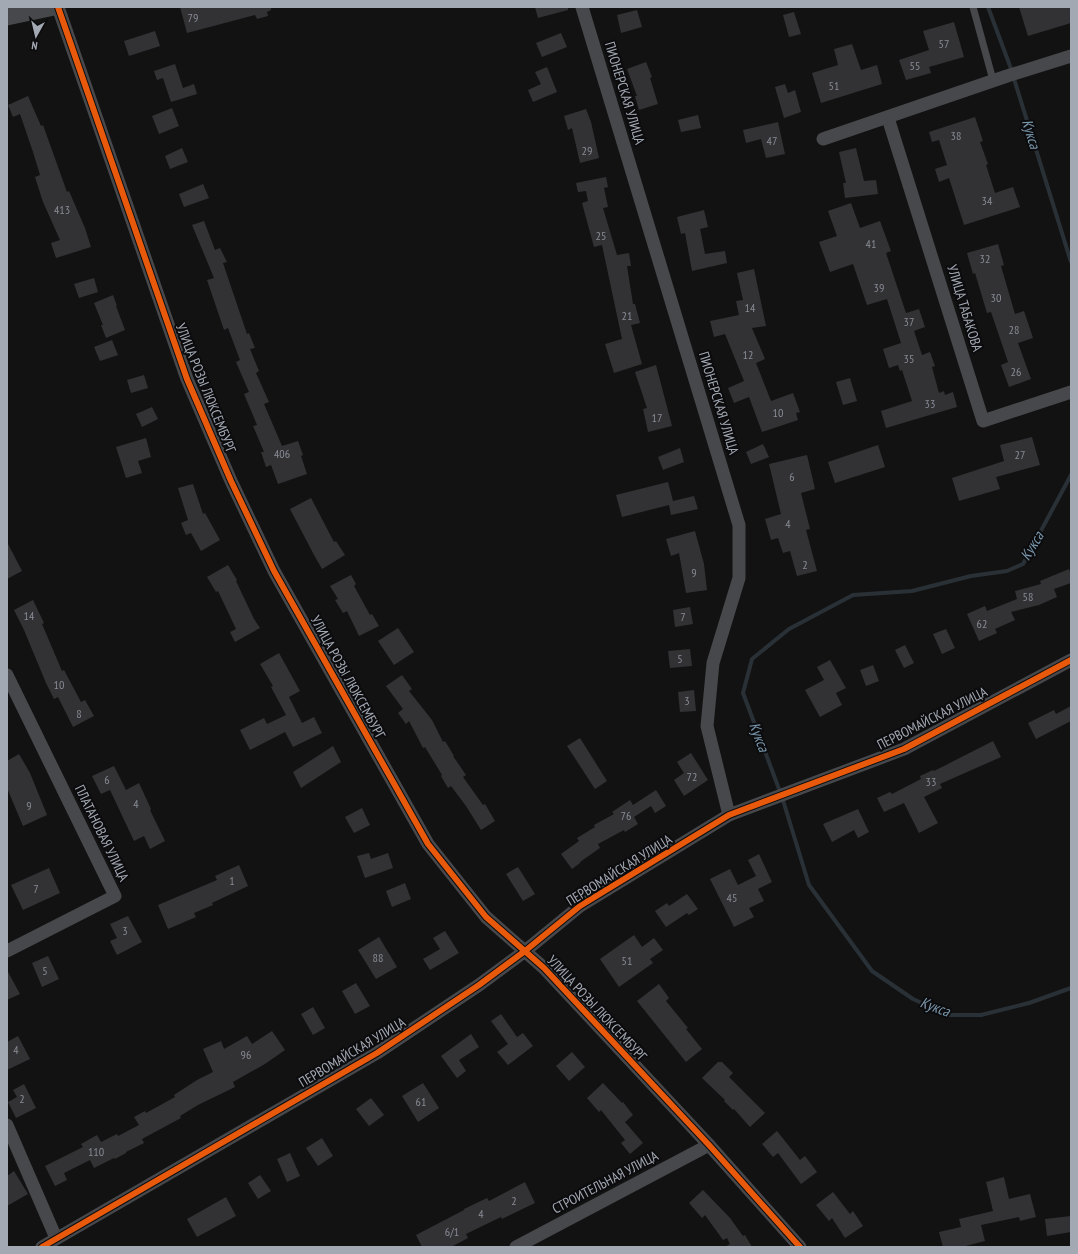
<svg xmlns="http://www.w3.org/2000/svg" width="1078" height="1254" font-family="'PT Sans Narrow',sans-serif">
  <style>
    .lines { fill: none; stroke-linecap: round; stroke-linejoin: round }
    .stream { stroke: #293137; stroke-width: 4 }
    .building { fill: #323235 }
    .service { stroke: #47484b; stroke-width: 7 }
    .minor { stroke: #47484b; stroke-width: 13 }
    .tertiary { stroke: #47484b; stroke-width: 17 }
    .cycleway-casing { stroke: #0c0c0e; stroke-width: 8 }
    .cycleway { stroke: #e8590c; stroke-width: 6 }
    .labels { text-anchor: middle; stroke-width: 4; stroke-linejoin: round; paint-order: stroke }
    .number-label { font-size: 12px; fill: #878b94 }
    .street-label { font-size: 14px; fill: #a3a9b3; stroke: #0c0c0e }
    .water-label { font-size: 15px; font-style: italic; fill: #7b98ad; stroke: #0c0c0e }
  </style>
  <rect width="100%" height="100%" fill="#121212"/>
  <g class="lines">
    <!-- stream -->
    <g class="stream">
      <polyline points="988,7 1010,66 1071,262"/>
      <polyline points="1071,475 1023,564 1007,571 971,576 912,591 853,595 789,629 752,659 743,693 782,797 809,885 872,971 913,999 948,1015 981,1015 1029,1003 1071,988"/>
    </g>
  </g>
  <!-- building -->
  <g class="building">
    <polygon points="180,7 271,7 271,10 267,12 268,16 257,19 255,15 187,33"/>
    <polygon points="535,7 568,7 568,10 538,18"/>
    <polygon points="1019,7 1071,7 1071,23 1028,36"/>
    <polygon points="637,10 642,27 621,33 617,15"/>
    <polygon points="794,12 801,34 789,37 783,15"/>
    <polygon points="954,22 964,57 929,67 931,73 906,80 899,60 929,50 923,31"/>
    <polygon points="155,31 160,46 129,56 124,41"/>
    <polygon points="561,33 567,47 542,57 536,43"/>
    <polygon points="852,44 861,70 877,65 882,84 821,103 812,73 838,65 834,49"/>
    <polygon points="646,62 652,77 650,78 658,104 639,110 635,96 637,96 627,69"/>
    <polygon points="175,64 183,88 194,84 197,94 171,102 163,78 157,80 154,71"/>
    <polygon points="547,67 557,92 533,102 528,90 541,84 535,72"/>
    <polygon points="785,84 788,93 795,90 801,112 784,118 775,87"/>
    <polygon points="28,96 41,126 43,125 67,192 69,191 85,228 91,247 56,258 51,243 60,240 43,202 35,177 40,175 33,152 20,114 13,117 8,105"/>
    <polygon points="172,108 179,126 159,134 152,116"/>
    <polygon points="586,109 591,122 599,158 580,163 572,128 568,130 564,116"/>
    <polygon points="698,115 701,128 681,132 678,120"/>
    <polygon points="975,117 983,141 980,142 988,164 986,165 995,193 1013,187 1020,207 964,225 949,178 939,182 935,169 947,165 939,140 932,142 929,132"/>
    <polygon points="778,122 785,154 766,158 761,139 746,143 743,130"/>
    <polygon points="182,148 188,162 170,169 165,156"/>
    <polygon points="856,148 864,181 876,180 878,194 845,198 843,183 846,183 839,152"/>
    <polygon points="606,177 608,187 604,188 608,207 603,208 617,255 629,253 631,266 627,266 633,304 635,304 640,323 631,325 642,364 614,373 605,344 622,339 602,245 594,247 582,203 588,201 586,191 578,192 576,183"/>
    <polygon points="203,184 209,198 184,207 179,194"/>
    <polygon points="851,203 860,228 880,221 891,251 886,253 906,313 919,309 925,327 914,331 922,355 930,352 935,366 932,367 939,393 944,391 945,395 953,392 957,407 886,428 881,411 912,401 902,370 900,371 898,365 889,368 883,349 901,343 887,299 867,305 853,264 830,272 819,242 837,236 828,211"/>
    <polygon points="704,210 708,227 700,229 705,254 725,251 727,263 692,271 685,233 681,234 677,217"/>
    <polygon points="204,221 215,250 220,248 227,262 223,263 247,334 249,333 255,348 250,349 259,371 256,373 269,402 264,404 282,446 298,441 303,455 301,456 307,474 278,484 271,465 266,467 261,452 264,452 253,426 257,425 244,394 249,392 236,362 240,360 228,328 224,330 207,280 214,278 192,225"/>
    <polygon points="998,244 1004,265 1001,266 1015,314 1024,311 1033,338 1018,343 1031,379 1009,387 1001,365 1008,362 991,312 987,313 975,273 973,274 967,253"/>
    <polygon points="754,269 766,326 752,328 765,359 756,363 771,401 793,393 800,412 796,413 798,420 762,432 749,397 734,403 728,388 744,381 725,334 714,337 710,321 739,315 736,301 743,300 737,273"/>
    <polygon points="94,278 98,292 79,298 74,284"/>
    <polygon points="113,295 117,306 116,306 125,330 106,338 101,325 103,325 94,303"/>
    <polygon points="112,340 118,355 100,361 94,347"/>
    <polygon points="656,365 672,426 648,432 643,409 647,408 635,372"/>
    <polygon points="144,375 148,388 131,393 127,380"/>
    <polygon points="850,378 857,401 843,405 836,382"/>
    <polygon points="152,407 158,419 142,427 136,414"/>
    <polygon points="1032,437 1040,465 996,477 1000,489 959,501 952,478 1004,461 1000,445"/>
    <polygon points="146,438 151,457 138,461 142,473 126,478 116,447"/>
    <polygon points="763,444 769,457 751,464 746,452"/>
    <polygon points="878,445 885,467 835,483 828,462"/>
    <polygon points="680,448 684,462 663,470 658,457"/>
    <polygon points="807,455 815,489 801,493 810,529 806,530 817,571 797,576 790,551 783,553 778,538 771,540 765,519 781,514 769,464"/>
    <polygon points="668,482 673,501 694,496 698,509 671,515 669,505 622,517 616,495"/>
    <polygon points="193,484 203,514 205,513 220,540 201,551 191,533 186,535 181,523 188,520 178,488"/>
    <polygon points="311,498 334,542 336,541 345,555 322,569 314,555 290,509"/>
    <polygon points="695,531 704,564 707,590 686,593 679,553 671,556 666,539"/>
    <polygon points="7,542 22,571 7,579"/>
    <polygon points="228,565 237,580 236,581 254,619 260,628 235,642 230,632 236,629 218,591 216,592 207,577"/>
    <polygon points="1069,569 1071,575 1071,583 1054,589 1057,597 1039,605 1011,612 1015,620 995,629 997,633 979,641 967,614 985,606 987,611 1017,599 1015,591 1041,584 1040,581"/>
    <polygon points="351,575 356,584 354,586 370,615 372,614 379,626 359,636 347,611 343,613 335,600 338,599 330,586"/>
    <polygon points="33,600 44,623 42,624 62,671 64,670 81,702 85,700 94,716 73,727 58,697 54,699 46,683 24,630 14,610"/>
    <polygon points="690,607 693,624 675,627 673,610"/>
    <polygon points="398,628 414,652 394,665 378,641"/>
    <polygon points="946,629 955,648 942,654 933,634"/>
    <polygon points="905,645 914,663 904,668 895,650"/>
    <polygon points="690,649 692,666 670,668 668,651"/>
    <polygon points="279,653 300,691 289,697 302,723 314,717 322,733 293,747 285,732 250,750 240,730 264,718 267,724 286,715 271,687 273,686 260,664"/>
    <polygon points="830,660 846,688 836,693 842,705 820,717 805,690 824,680 817,667"/>
    <polygon points="873,665 879,681 866,686 860,670"/>
    <polygon points="402,675 412,689 409,691 432,720 443,742 445,741 454,756 453,756 466,775 463,777 483,805 485,804 495,821 481,830 466,806 451,786 448,788 441,776 442,775 425,747 423,748 409,721 406,724 398,713 403,709 386,686"/>
    <polygon points="694,690 696,711 680,712 678,692"/>
    <polygon points="1071,706 1071,721 1036,739 1028,723 1054,710 1056,714"/>
    <polygon points="580,738 607,781 595,789 567,746"/>
    <polygon points="993,741 1001,757 940,784 942,788 924,797 938,823 919,833 904,803 884,812 877,798 890,792 892,794 921,779 920,776 933,770 934,771"/>
    <polygon points="333,746 341,762 301,788 293,772"/>
    <polygon points="691,753 708,780 684,796 674,780 684,773 677,762"/>
    <polygon points="19,754 30,773 47,815 23,826 7,788 7,761"/>
    <polygon points="114,766 126,790 139,783 151,809 150,810 165,841 150,849 144,836 134,841 110,790 101,794 92,776"/>
    <polygon points="656,790 666,806 655,813 651,806 634,817 638,824 625,832 624,830 598,844 600,848 580,862 580,863 572,869 561,854 579,841 577,838 595,827 594,825 614,814 612,812 630,800 633,805"/>
    <polygon points="362,808 370,825 354,833 345,817"/>
    <polygon points="858,809 869,832 858,838 854,830 832,842 823,824"/>
    <polygon points="369,853 371,859 388,853 393,868 365,878 357,856"/>
    <polygon points="759,854 772,882 758,889 764,901 749,908 754,917 734,927 710,879 730,869 738,885 756,876 748,860"/>
    <polygon points="239,865 248,886 212,903 213,905 194,913 196,917 168,929 158,905 217,880 215,876"/>
    <polygon points="518,867 535,894 523,901 506,874"/>
    <polygon points="49,868 60,893 23,910 11,885"/>
    <polygon points="405,883 411,899 392,907 386,891"/>
    <polygon points="687,894 698,909 689,915 687,913 666,927 655,911 667,903 669,906"/>
    <polygon points="128,916 142,942 117,955 110,941 117,938 110,924"/>
    <polygon points="445,931 459,953 430,970 423,959 440,949 433,938"/>
    <polygon points="634,935 642,947 654,938 663,950 650,959 653,963 619,987 600,959"/>
    <polygon points="379,937 397,967 376,979 358,950"/>
    <polygon points="48,956 59,979 42,987 32,963"/>
    <polygon points="7,970 20,994 7,1000"/>
    <polygon points="356,983 370,1006 355,1014 342,991"/>
    <polygon points="659,984 669,998 666,1001 688,1028 686,1029 702,1049 686,1062 637,1001"/>
    <polygon points="313,1007 325,1028 313,1035 301,1014"/>
    <polygon points="501,1014 517,1037 523,1033 533,1046 508,1065 497,1052 508,1044 491,1021"/>
    <polygon points="272,1031 285,1050 265,1064 233,1082 235,1087 198,1105 180,1116 181,1118 142,1139 144,1143 126,1152 126,1153 115,1159 114,1158 94,1168 90,1160 64,1173 67,1180 55,1186 45,1166 83,1147 81,1144 97,1135 101,1142 117,1134 118,1136 139,1125 134,1117 145,1111 146,1113 175,1097 174,1095 197,1080 213,1072 203,1049 221,1041 224,1049 247,1036 252,1044"/>
    <polygon points="471,1034 479,1047 459,1060 466,1071 457,1078 441,1056"/>
    <polygon points="18,1036 30,1059 7,1070 7,1042"/>
    <polygon points="572,1052 585,1067 569,1081 556,1066"/>
    <polygon points="718,1062 722,1062 733,1073 729,1077 765,1113 750,1127 734,1109 733,1110 724,1101 725,1100 702,1078"/>
    <polygon points="423,1083 439,1108 418,1122 402,1096"/>
    <polygon points="603,1083 622,1103 623,1102 633,1115 625,1122 643,1143 630,1154 621,1143 625,1140 601,1110 599,1112 587,1098"/>
    <polygon points="24,1084 36,1108 16,1118 8,1102 17,1097 13,1090"/>
    <polygon points="371,1098 384,1115 369,1126 356,1109"/>
    <polygon points="777,1131 800,1160 805,1156 817,1172 801,1184 778,1153 773,1157 762,1144"/>
    <polygon points="322,1138 333,1156 318,1166 306,1148"/>
    <polygon points="290,1153 300,1176 287,1182 277,1159"/>
    <polygon points="14,1171 28,1194 7,1206 7,1176"/>
    <polygon points="260,1175 271,1191 258,1199 248,1183"/>
    <polygon points="1004,1177 1009,1199 1030,1194 1036,1217 1020,1221 1019,1217 981,1225 985,1241 962,1247 943,1247 939,1232 961,1227 959,1219 993,1211 986,1182"/>
    <polygon points="525,1182 535,1203 502,1219 501,1217 466,1234 468,1238 451,1247 422,1247 416,1235 464,1210 464,1209 487,1198 489,1201"/>
    <polygon points="703,1190 730,1218 743,1236 745,1235 752,1247 725,1247 730,1244 727,1238 723,1240 705,1215 702,1218 689,1203"/>
    <polygon points="833,1192 850,1214 853,1211 863,1226 845,1238 832,1218 829,1221 816,1205"/>
    <polygon points="226,1197 236,1216 197,1237 187,1219"/>
    <polygon points="1071,1216 1071,1232 1047,1236 1045,1219"/>
  </g>
  <g class="lines">
    <!-- service -->
    <polyline class="service" points="973,7 993,80"/>
    <!-- minor -->
    <g class="minor">
      <polyline points="58,7 187,379 231,481 274,571 428,844 486,917 544,968 709,1145 800,1247"/>
      <polyline points="582,7 739,525 739,578 713,663 707,726 729,815"/>
      <polyline points="888,118 983,421 1071,392"/>
      <polyline points="823,139 1007,76 1071,56"/>
      <polyline points="7,675 115,896 7,951"/>
      <polyline points="7,1125 56,1238"/>
      <polyline points="42,1247 377,1053 479,985 525,951 580,906 729,815 904,749 1071,660"/>
      <polyline points="516,1247 709,1145"/>
    </g>
    <!-- tertiary -->
    <polyline class="tertiary" points="7,17 54,7"/>
    <!-- cycleway casing -->
    <g class="cycleway-casing">
      <g id="cycleway">
        <polyline points="58,7 187,379 231,481 274,571 428,844 486,917 544,968 709,1145 800,1247"/>
        <polyline points="42,1247 377,1053 479,985 525,951 580,906 729,815 904,749 1071,660"/>
      </g>
    </g>
    <!-- cycleway -->
    <use href="#cycleway" class="cycleway"/>
  </g>
  <g class="labels">
    <!-- number labels -->
    <g class="number-label">
      <text x="193" y="22">79</text>
      <text x="944" y="48">57</text>
      <text x="915" y="70">55</text>
      <text x="834" y="90">51</text>
      <text x="956" y="140">38</text>
      <text x="772" y="145">47</text>
      <text x="587" y="155">29</text>
      <text x="987" y="205">34</text>
      <text x="62" y="214">413</text>
      <text x="601" y="240">25</text>
      <text x="871" y="248">41</text>
      <text x="985" y="263">32</text>
      <text x="879" y="292">39</text>
      <text x="996" y="302">30</text>
      <text x="750" y="312">14</text>
      <text x="627" y="320">21</text>
      <text x="909" y="326">37</text>
      <text x="1014" y="334">28</text>
      <text x="748" y="359">12</text>
      <text x="909" y="363">35</text>
      <text x="1016" y="376">26</text>
      <text x="930" y="408">33</text>
      <text x="778" y="417">10</text>
      <text x="657" y="422">17</text>
      <text x="282" y="458">406</text>
      <text x="1020" y="459">27</text>
      <text x="792" y="481">6</text>
      <text x="788" y="528">4</text>
      <text x="805" y="569">2</text>
      <text x="694" y="577">9</text>
      <text x="1028" y="601">58</text>
      <text x="29" y="620">14</text>
      <text x="683" y="621">7</text>
      <text x="982" y="628">62</text>
      <text x="680" y="663">5</text>
      <text x="59" y="689">10</text>
      <text x="687" y="705">3</text>
      <text x="79" y="718">8</text>
      <text x="692" y="781">72</text>
      <text x="107" y="784">6</text>
      <text x="931" y="786">33</text>
      <text x="136" y="808">4</text>
      <text x="29" y="810">9</text>
      <text x="626" y="820">76</text>
      <text x="232" y="885">1</text>
      <text x="36" y="893">7</text>
      <text x="732" y="902">45</text>
      <text x="125" y="935">3</text>
      <text x="378" y="962">88</text>
      <text x="627" y="965">51</text>
      <text x="45" y="975">5</text>
      <text x="16" y="1054">4</text>
      <text x="246" y="1059">96</text>
      <text x="22" y="1103">2</text>
      <text x="421" y="1106">61</text>
      <text x="96" y="1156">110</text>
      <text x="514" y="1205">2</text>
      <text x="481" y="1218">4</text>
      <text x="452" y="1236">6/1</text>
    </g>
    <!-- street labels -->
    <g class="street-label">
      <text transform="translate(625 93) rotate(73)" y="5">ПИОНЕРСКАЯ УЛИЦА</text>
      <text transform="translate(965 308) rotate(73)" y="5">УЛИЦА ТАБАКОВА</text>
      <text transform="translate(206 388) rotate(68)" y="5">УЛИЦА РОЗЫ ЛЮКСЕМБУРГ</text>
      <text transform="translate(719 403) rotate(73)" y="5">ПИОНЕРСКАЯ УЛИЦА</text>
      <text transform="translate(348 677) rotate(61)" y="5">УЛИЦА РОЗЫ ЛЮКСЕМБУРГ</text>
      <text transform="translate(932 718) rotate(-27)" y="5">ПЕРВОМАЙСКАЯ УЛИЦА</text>
      <text transform="translate(102 833) rotate(64)" y="5">ПЛАТАНОВАЯ УЛИЦА</text>
      <text transform="translate(619 870) rotate(-32)" y="5">ПЕРВОМАЙСКАЯ УЛИЦА</text>
      <text transform="translate(597 1008) rotate(47)" y="5">УЛИЦА РОЗЫ ЛЮКСЕМБУРГ</text>
      <text transform="translate(352 1052) rotate(-31)" y="5">ПЕРВОМАЙСКАЯ УЛИЦА</text>
      <text transform="translate(605 1182) rotate(-28)" y="5">СТРОИТЕЛЬНАЯ УЛИЦА</text>
    </g>
    <!-- water labels -->
    <g class="water-label">
      <text transform="translate(1031 134) rotate(73)" y="5">Кукса</text>
      <text transform="translate(1032 546) rotate(-59)" y="5">Кукса</text>
      <text transform="translate(759 737) rotate(69)" y="5">Кукса</text>
      <text transform="translate(935 1007) rotate(20)" y="5">Кукса</text>
    </g>
  </g>
  <!-- border -->
  <rect width="1078" height="1254" fill="none" stroke="#a3a9b3" stroke-width="16"/>
  <!-- north arrow -->
  <g transform="translate(36 36) rotate(188)" stroke="#0c0c0e" stroke-width="3" paint-order="stroke">
  <path d="M0-3L7 15L0 10L-7 15Z" fill="#a3a9b3"/>
  <text y="-6" font-size="11" font-weight="bold" text-anchor="middle" fill="#a3a9b3">N</text>
  </g>
</svg>
